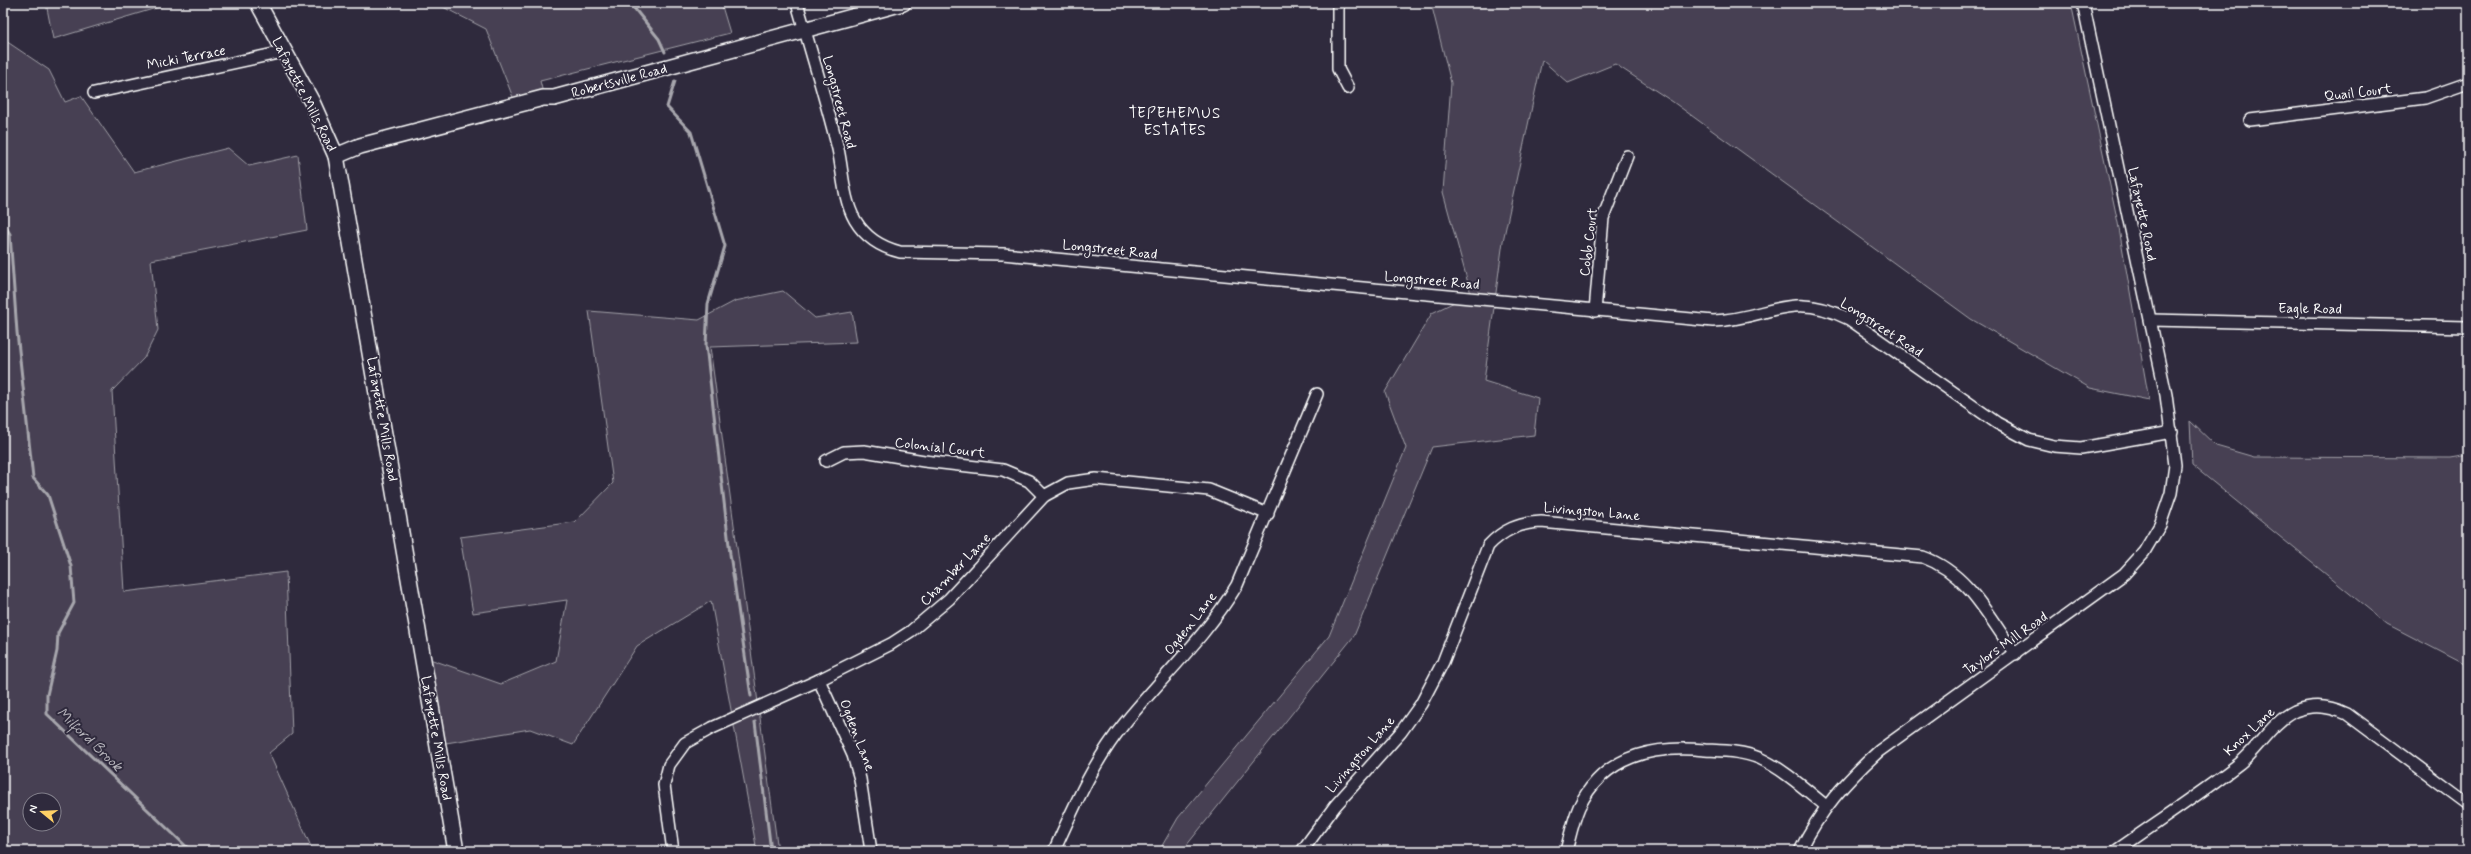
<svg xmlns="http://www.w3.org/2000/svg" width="2471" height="854" font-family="Mynerve,sans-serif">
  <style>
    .green { fill: #464152; stroke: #a2a0a8; fill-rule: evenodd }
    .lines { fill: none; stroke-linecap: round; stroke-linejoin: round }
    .stream { stroke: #a7a6ad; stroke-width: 3 }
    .street-casing { stroke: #fff; stroke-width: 14 }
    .secondary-casing { stroke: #fff; stroke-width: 18 }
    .street { stroke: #2f2a3d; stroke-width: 11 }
    .secondary { stroke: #2f2a3d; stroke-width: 15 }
    .labels { text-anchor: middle; stroke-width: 4; stroke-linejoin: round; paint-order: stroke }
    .street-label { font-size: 14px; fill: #fff; stroke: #2f2a3d }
    .neighbourhood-label { font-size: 15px; letter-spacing: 1px; fill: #fff; stroke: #2f2a3d }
    .water-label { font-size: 15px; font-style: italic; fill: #b6b4bb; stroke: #2f2a3d }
  </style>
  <rect width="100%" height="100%" fill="#2f2a3d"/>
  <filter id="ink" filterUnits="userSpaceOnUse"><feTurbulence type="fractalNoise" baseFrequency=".025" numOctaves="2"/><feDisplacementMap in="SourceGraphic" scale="8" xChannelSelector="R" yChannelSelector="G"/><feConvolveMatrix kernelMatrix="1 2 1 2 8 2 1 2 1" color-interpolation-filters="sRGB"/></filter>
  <g filter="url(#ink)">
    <!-- green -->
    <g class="green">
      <polygon points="46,3 162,3 163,6 53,39"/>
      <polygon points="439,3 721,3 730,33 540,81 544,97 516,105 486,29 441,6"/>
      <polygon points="1431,3 2071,3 2118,223 2149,400 2090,388 1971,319 1673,102 1615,64 1568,83 1542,60 1503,241 1484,381 1538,398 1534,435 1432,447 1354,636 1182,851 1159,851 1178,818 1329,636 1406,448 1385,392 1432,313 1471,294 1443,192 1451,83"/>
      <path d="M3,39L49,70L65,102L81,96L134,172L228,148L249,166L298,155L307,230L151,260L158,330L144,358L112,391L124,592L286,572L292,734L269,753L313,851H3ZM30,800H54V824H30Z"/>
      <polygon points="783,291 815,318 852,312 857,342 710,347 778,851 757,851 711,601 637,646 573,745 530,729 434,745 424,657 501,684 556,661 567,600 473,613 460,537 575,522 613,483 589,311 699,320 735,301"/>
      <polygon points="2190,421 2216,446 2254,457 2450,458 2468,455 2468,666 2387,624 2192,465"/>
    </g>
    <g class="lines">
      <!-- stream -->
      <g class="stream">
        <polyline points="630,3 659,39 665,52"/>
        <polyline points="675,81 667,107 691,132 725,246 708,304 706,345 730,554 751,696"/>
        <polyline points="3,222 10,234 17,332 33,478 48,495 71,566 74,603 58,633 57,651 47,695 47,714 191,851"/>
        <polyline points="755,722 771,851"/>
      </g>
      <!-- street casing -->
      <g class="street-casing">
        <g id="street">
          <path d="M797,3C811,52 826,100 838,149C843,172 843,199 855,220C865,237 880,247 900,252L1003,254L1713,321C1770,319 1789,289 1849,319L1997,423L2029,440L2054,446L2081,448L2172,432"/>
          <polyline points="1338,3 1338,69 1348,88"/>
          <polyline points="94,93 283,52"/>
          <polyline points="2250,120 2425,98 2468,83"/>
          <polyline points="1595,311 1603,218 1627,156"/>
          <polyline points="2151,320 2468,327"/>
          <polyline points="826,461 844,452 864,451 924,461 1003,470 1029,481 1044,496"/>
          <polyline points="819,680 853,755 860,779 871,851"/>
          <polyline points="673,851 664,785 669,765 685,743 712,728 819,680 891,644 911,631 949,599 1044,496 1068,483 1096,479 1209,490 1268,514"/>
          <path d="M1054,851C1074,807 1093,762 1124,724C1162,677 1206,637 1237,585L1317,394"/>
          <path d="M1302,851L1335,806L1401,732L1421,704L1443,662L1488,546C1503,530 1519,523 1541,522L1923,557C1968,573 1989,617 2015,654"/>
          <path d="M1566,851C1570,836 1573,821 1579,807C1604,755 1653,745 1705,750C1723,751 1742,751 1759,758C1783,769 1805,789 1826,806"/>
          <path d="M1800,851C1820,810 1845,782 1879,751L2124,574L2144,552L2160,525L2171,493L2175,465L2166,395L2083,3"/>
          <path d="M2116,851C2157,822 2200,794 2240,763C2259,747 2272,722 2295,711C2312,704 2330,706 2347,714L2468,804"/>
        </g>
      </g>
      <!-- secondary casing -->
      <g class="secondary-casing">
        <g id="secondary">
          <polyline points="258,3 312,102 336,156 456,851"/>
          <polyline points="336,156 360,146 543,98 554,98 903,3"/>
        </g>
      </g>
      <!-- street -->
      <use href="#street" class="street"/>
      <!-- secondary -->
      <use href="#secondary" class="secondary"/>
    </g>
  </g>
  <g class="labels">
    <!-- street labels -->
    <g class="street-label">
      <text transform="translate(186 57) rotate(-11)" y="5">Micki Terrace</text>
      <text transform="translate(619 80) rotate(-15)" y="5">Robertsville Road</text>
      <text transform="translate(2358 92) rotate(-7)" y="5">Quail Court</text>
      <text transform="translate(305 94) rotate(63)" y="5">Lafayette Mills Road</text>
      <text transform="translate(840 102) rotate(75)" y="5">Longstreet Road</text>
      <text transform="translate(2143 214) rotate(78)" y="5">Lafayette Road</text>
      <text transform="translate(1588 242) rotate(-83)" y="5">Cobb Court</text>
      <text transform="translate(1110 249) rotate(6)" y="5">Longstreet Road</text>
      <text transform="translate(1432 280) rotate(5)" y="5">Longstreet Road</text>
      <text transform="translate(2310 308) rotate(1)" y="5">Eagle Road</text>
      <text transform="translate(1882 327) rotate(33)" y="5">Longstreet Road</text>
      <text transform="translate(383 419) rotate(80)" y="5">Lafayette Mills Road</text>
      <text transform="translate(940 447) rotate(7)" y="5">Colonial Court</text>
      <text transform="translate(1592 511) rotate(5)" y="5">Livingston Lane</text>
      <text transform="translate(955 569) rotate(-46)" y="5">Chamber Lane</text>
      <text transform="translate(1190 623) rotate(-52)" y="5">Ogden Lane</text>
      <text transform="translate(2005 643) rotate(-35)" y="5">Taylors Mill Road</text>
      <text transform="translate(2249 731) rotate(-43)" y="5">Knox Lane</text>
      <text transform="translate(858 735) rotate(69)" y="5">Ogden Lane</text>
      <text transform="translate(437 738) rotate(80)" y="5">Lafayette Mills Road</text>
      <text transform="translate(1360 754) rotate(-49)" y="5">Livingston Lane</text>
    </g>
    <!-- neighbourhood labels -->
    <g class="neighbourhood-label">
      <text x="1175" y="118">TEPEHEMUS<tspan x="1175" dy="17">ESTATES</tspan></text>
    </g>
    <!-- water labels -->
    <g class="water-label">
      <text transform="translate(90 739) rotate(44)" y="5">Milford Brook</text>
    </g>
  </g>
  <!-- margin -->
  <rect width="2471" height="854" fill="none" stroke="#2f2a3d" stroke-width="16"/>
  <rect x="8" y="8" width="2455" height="838" fill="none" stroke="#fff" stroke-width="1.5" filter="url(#ink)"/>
  <!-- north arrow -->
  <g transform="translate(42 812) rotate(288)"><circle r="19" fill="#2f2a3d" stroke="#827f8b"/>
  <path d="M0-3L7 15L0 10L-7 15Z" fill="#ffd166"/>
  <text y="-6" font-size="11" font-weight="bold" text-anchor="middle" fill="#ffffff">N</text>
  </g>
</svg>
